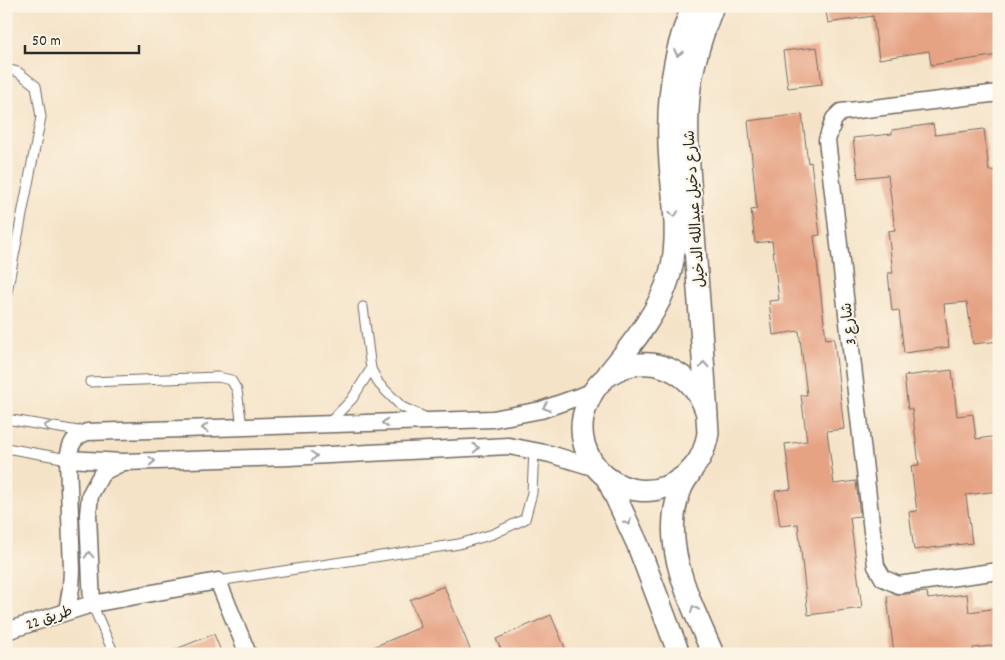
<svg xmlns="http://www.w3.org/2000/svg" width="1005" height="660" font-family="Dekko,'Playpen Sans Arabic',sans-serif">
  <style>
    .building { fill: #e6a384 }
    .lines { fill: none; stroke-linecap: round; stroke-linejoin: round }
    .service-casing { stroke: #726b62; stroke-width: 11 }
    .minor-casing { stroke: #726b62; stroke-width: 19 }
    .tertiary-casing { stroke: #726b62; stroke-width: 24 }
    .service { stroke: #fff; stroke-width: 9 }
    .minor { stroke: #fff; stroke-width: 16 }
    .tertiary { stroke: #fff; stroke-width: 21 }
    .oneway { stroke: #a0a0a0 }
    .labels { text-anchor: middle; stroke-width: 4; stroke-linejoin: round; paint-order: stroke }
    .street-label { font-size: 15px; fill: #2b2b2b; stroke: #fcf5e5 }
  </style>
  <rect width="100%" height="100%" fill="#fcf5e5"/>
  <filter id="ink" filterUnits="userSpaceOnUse"><feTurbulence type="fractalNoise" baseFrequency=".02" numOctaves="2"/><feDisplacementMap in="SourceGraphic" scale="10" xChannelSelector="R" yChannelSelector="G"/><feConvolveMatrix kernelMatrix="1 2 1 2 8 2 1 2 1" color-interpolation-filters="sRGB"/></filter>
  <filter id="wash" filterUnits="userSpaceOnUse"><feTurbulence type="fractalNoise" baseFrequency=".0096" numOctaves="4" result="noise"/><feDisplacementMap in="SourceGraphic" scale="20" xChannelSelector="R" yChannelSelector="G"/><feGaussianBlur stdDeviation="1.12" result="paint"/><feColorMatrix in="noise" values="0 0 0 0 0 0 0 0 0 0 0 0 0 0 0 0 0 1.4 0 .05"/><feComposite in="paint" operator="in"/></filter>
  <g filter="url(#wash)">
    <rect width="100%" height="100%" fill="#f5e3c8"/>
    <g id="blocks">
      <!-- building -->
      <g class="building">
        <polygon points="825,6 999,6 999,55 931,65 929,51 879,59 873,16 828,23"/>
        <polygon points="817,47 822,84 788,88 783,51"/>
        <polygon points="802,114 808,163 811,162 820,235 814,236 826,339 834,338 844,429 827,431 834,484 856,481 860,516 850,517 862,608 808,615 798,524 780,526 775,491 791,489 785,444 807,441 801,395 807,395 799,331 773,335 769,301 779,300 772,241 755,243 751,210 757,209 748,121"/>
        <polygon points="933,124 935,135 984,129 989,171 999,170 999,341 973,344 967,302 944,304 949,347 904,353 899,310 892,311 888,273 893,273 888,231 895,230 888,175 858,178 853,138 892,134 892,130"/>
        <polygon points="952,370 957,416 973,414 976,439 999,436 999,491 966,495 972,543 914,550 909,512 917,511 911,466 919,465 912,409 908,409 904,376"/>
        <polygon points="444,586 472,654 357,654 421,627 410,600"/>
        <polygon points="927,592 928,599 967,594 969,612 999,608 999,645 973,648 974,654 894,654 887,596"/>
        <polygon points="551,615 565,648 551,654 503,654 496,639"/>
        <polygon points="214,634 222,654 166,654 166,653"/>
      </g>
    </g>
  </g>
  <g filter="url(#ink)">
    <use href="#blocks" fill-opacity="0" stroke="#726b62" stroke-width="1"/>
    <g class="lines">
      <!-- service casing -->
      <g class="service-casing">
        <g id="service">
          <polyline points="6,69 18,72 36,86 41,117 6,297"/>
          <polyline points="363,307 371,369 379,384 402,407 427,418"/>
          <polyline points="90,382 218,377 231,380 237,390 242,427"/>
          <polyline points="6,419 84,432"/>
          <polyline points="328,424 352,399 371,369"/>
          <polyline points="6,448 68,459"/>
          <polyline points="218,581 459,544 493,534 525,519 532,493 534,450"/>
          <polyline points="92,604 114,654"/>
        </g>
      </g>
      <!-- minor casing -->
      <g class="minor-casing">
        <g id="minor">
          <polyline points="999,93 841,112 834,119 827,140 876,566 883,578 898,585 999,571"/>
          <polyline points="68,459 123,462 289,457 509,446 550,454 596,468"/>
          <polyline points="92,604 88,515 90,495 101,475 105,471 121,463"/>
          <path d="M67,611L71,588L72,570L68,459C70,445 73,437 87,432L493,419L541,410L592,392"/>
          <polyline points="6,631 92,604 218,581 248,654"/>
        </g>
      </g>
      <!-- tertiary casing -->
      <g class="tertiary-casing">
        <g id="tertiary">
          <path d="M608,374C633,343 659,312 670,274C680,238 673,200 670,163C666,111 671,55 693,6"/>
          <path d="M707,414C696,377 661,354 622,368C606,374 594,387 588,402C561,461 631,517 683,477C698,466 705,452 708,433C704,367 699,301 694,235C691,186 684,136 690,87C694,59 703,32 713,6"/>
          <path d="M691,472C687,478 683,483 681,489C658,542 692,605 713,654"/>
          <polyline points="607,478 637,543 679,654"/>
        </g>
      </g>
      <!-- service -->
      <use href="#service" class="service"/>
      <!-- minor -->
      <use href="#minor" class="minor"/>
      <!-- tertiary -->
      <use href="#tertiary" class="tertiary"/>
    </g>
    <!-- one-way arrows -->
    <defs><path id="oneway-chevron" d="M-2-3.5L2.5 0L-2 3.5" fill="none" stroke-width="1.6" stroke-linecap="round" stroke-linejoin="round" transform="scale(1.25)"/></defs>
    <g class="oneway">
      <use href="#oneway-chevron" transform="translate(678 53) rotate(104)"/>
      <use href="#oneway-chevron" transform="translate(674 214) rotate(86)"/>
      <use href="#oneway-chevron" transform="translate(704 365) rotate(-93)"/>
      <use href="#oneway-chevron" transform="translate(546 407) rotate(161)"/>
      <use href="#oneway-chevron" transform="translate(385 423) rotate(178)"/>
      <use href="#oneway-chevron" transform="translate(47 426) rotate(-171)"/>
      <use href="#oneway-chevron" transform="translate(205 428) rotate(178)"/>
      <use href="#oneway-chevron" transform="translate(476 448) rotate(-3)"/>
      <use href="#oneway-chevron" transform="translate(314 456) rotate(-3)"/>
      <use href="#oneway-chevron" transform="translate(152 461) rotate(-2)"/>
      <use href="#oneway-chevron" transform="translate(628 522) rotate(65)"/>
      <use href="#oneway-chevron" transform="translate(89 555) rotate(-92)"/>
      <use href="#oneway-chevron" transform="translate(694 609) rotate(-113)"/>
    </g>
  </g>
  <g class="labels">
    <!-- street labels -->
    <g class="street-label">
      <text transform="translate(694 209) rotate(-94)" y="5">شارع دخيل عبدالله الدخيل</text>
      <text transform="translate(848 324) rotate(-97)" y="5">شارع 3</text>
      <text transform="translate(49 617) rotate(-18)" y="5">طريق 22</text>
    </g>
  </g>
  <!-- margin -->
  <rect width="1005" height="660" fill="none" stroke="#fcf5e5" stroke-width="25"/>
  <!-- scale -->
  <path d="M25 45v8h114v-8" fill="none" stroke="#2b2b2b" stroke-width="2.5"/>
  <text x="32" y="45" font-size="15" fill="#2b2b2b" stroke="#fcf5e5" stroke-width="4" paint-order="stroke">50 m</text>
</svg>
